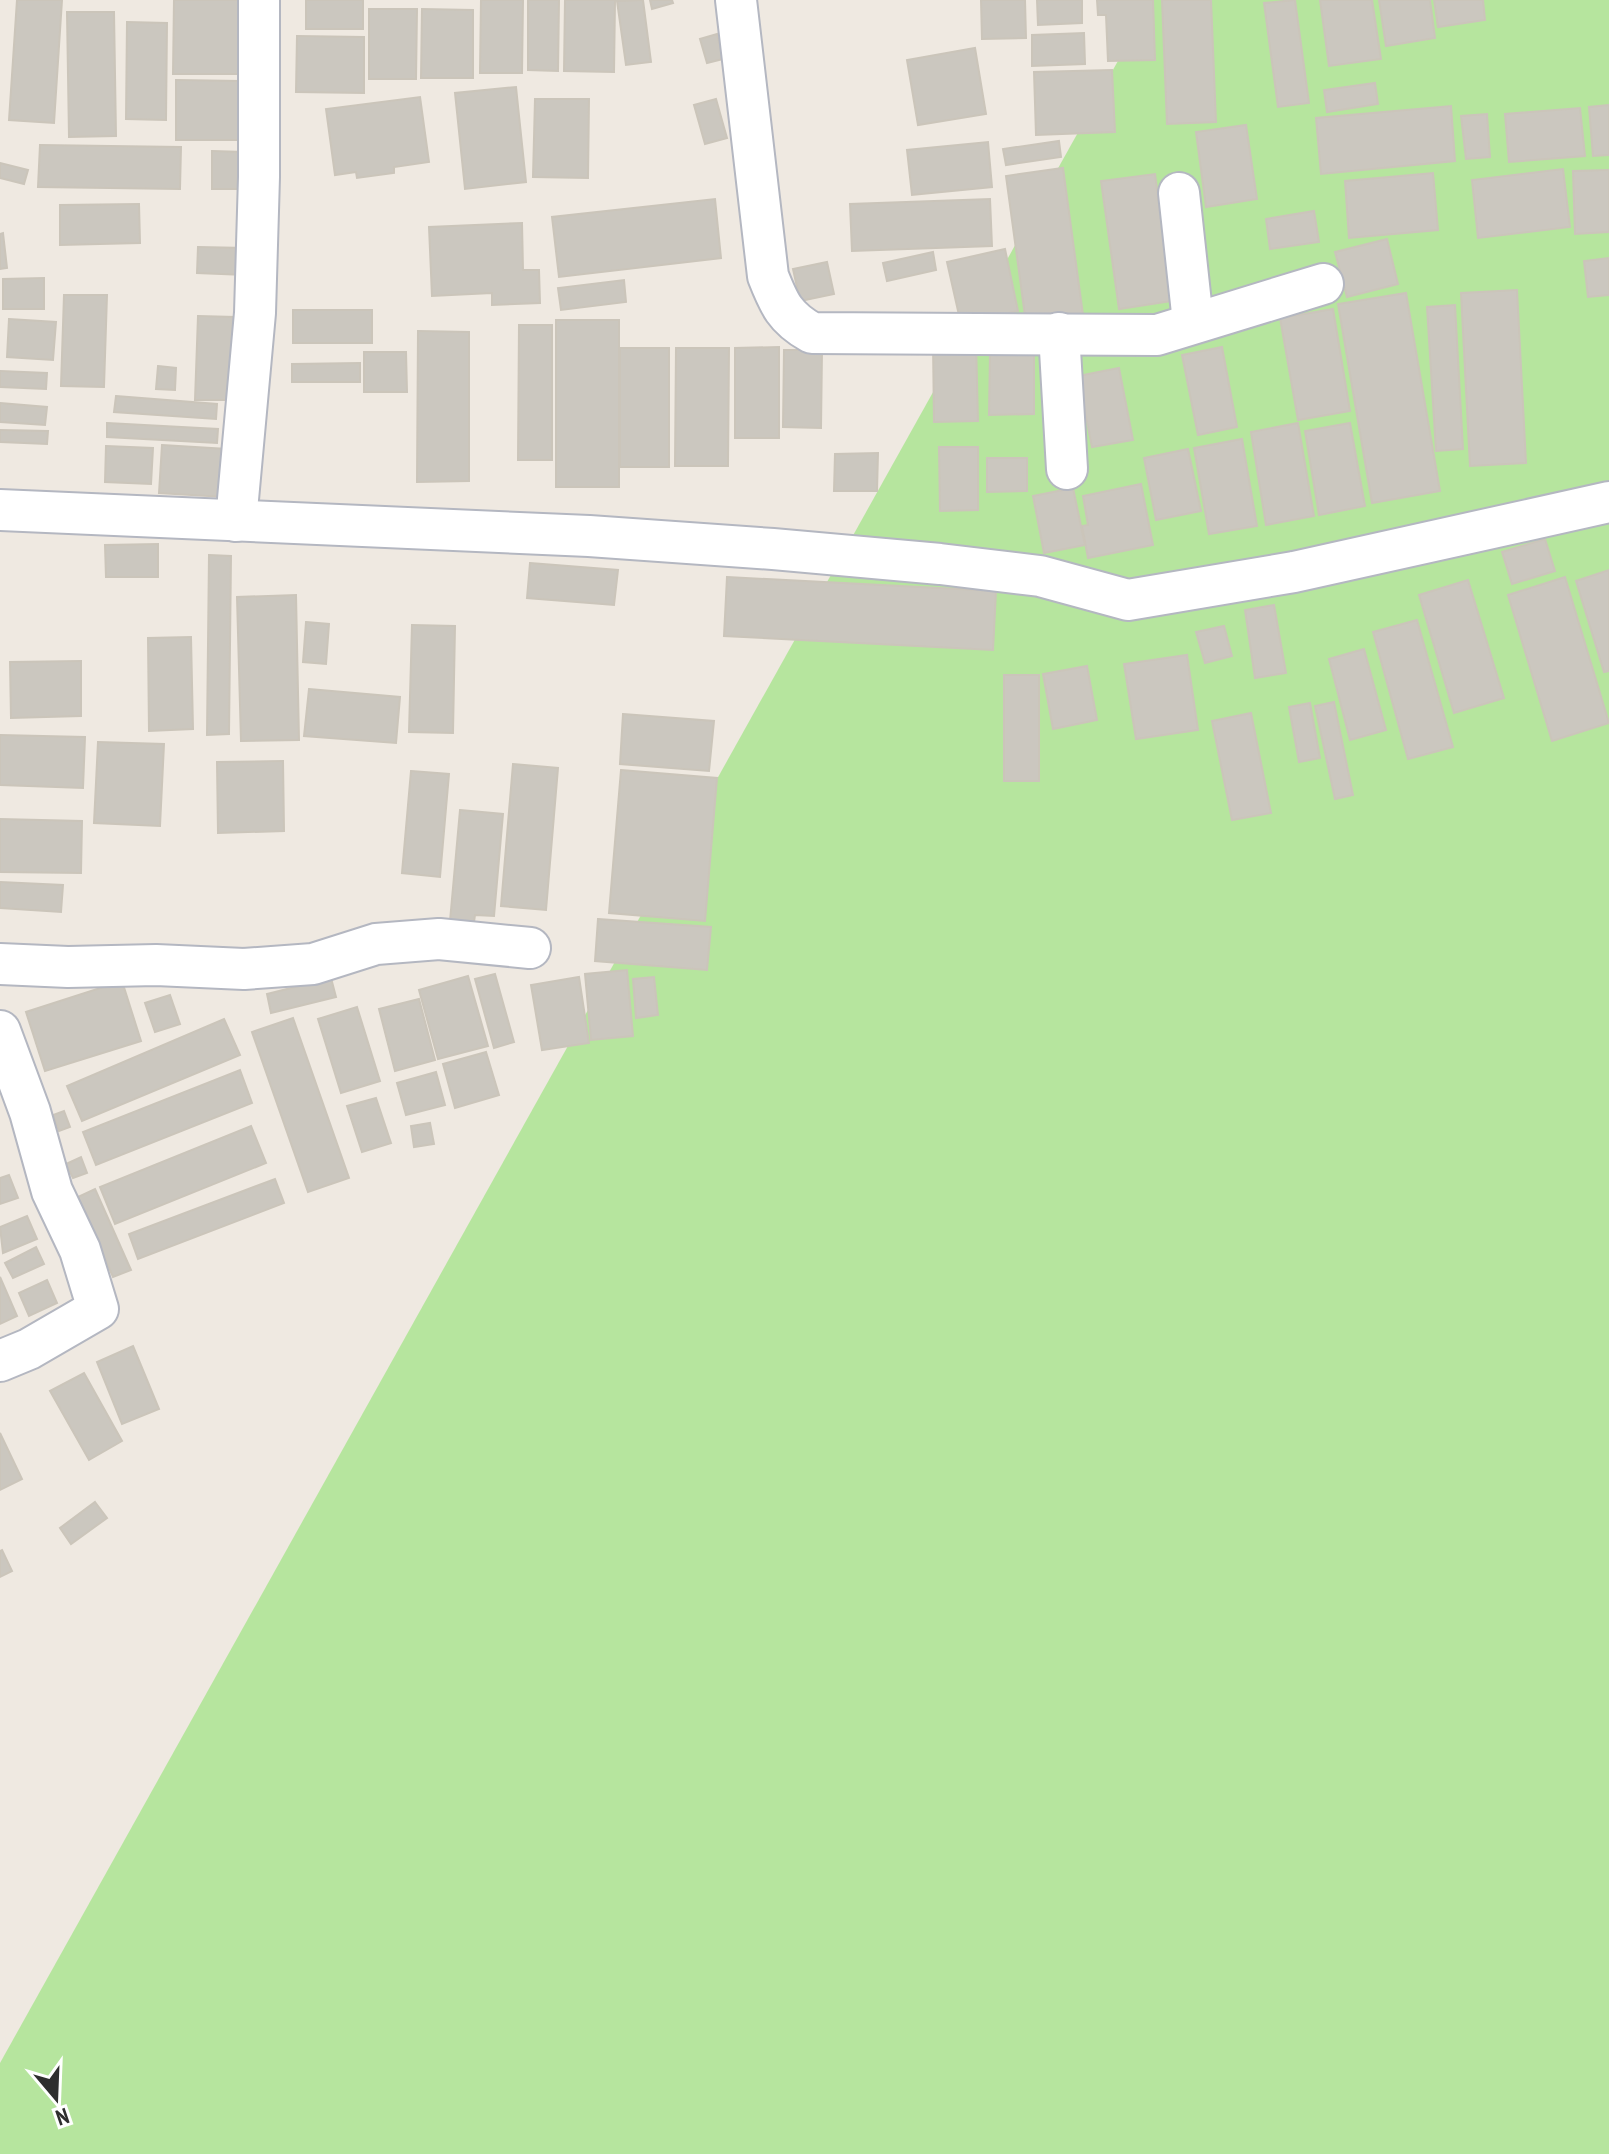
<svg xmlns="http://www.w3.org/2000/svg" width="1609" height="2154" font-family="'PT Sans Narrow',sans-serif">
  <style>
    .green { fill: #b6e59e }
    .building { fill: #cbc7bf; stroke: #cbc5ba; stroke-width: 2 }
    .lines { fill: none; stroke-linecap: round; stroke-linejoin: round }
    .minor-casing { stroke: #b4b7c1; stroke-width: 44 }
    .minor { stroke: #fff; stroke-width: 40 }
  </style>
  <rect width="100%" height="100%" fill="#efe9e1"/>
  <!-- green -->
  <polygon class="green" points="1152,0 1609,0 1609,2154 0,2154 0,2063"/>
  <!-- building -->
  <g class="building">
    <polygon points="17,0 62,0 54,123 9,120"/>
    <polygon points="174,0 242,0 241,74 173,74"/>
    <rect x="306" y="0" width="57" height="29"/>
    <polygon points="481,0 523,0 522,73 480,73"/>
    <polygon points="528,0 559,0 558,71 528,70"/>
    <polygon points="565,0 615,0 614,72 564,71"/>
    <polygon points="643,0 651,62 626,65 617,1"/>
    <polygon points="650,0 672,0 673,3 652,9"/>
    <polygon points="981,0 1025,0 1026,38 982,39"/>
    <polygon points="1037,0 1082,0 1082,23 1038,25"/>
    <polygon points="1097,0 1153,0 1155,60 1108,61 1106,15 1098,15"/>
    <polygon points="1162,0 1211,0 1216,122 1167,124"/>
    <polygon points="1295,0 1309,103 1278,107 1264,3"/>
    <polygon points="1320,0 1372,0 1381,59 1329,66"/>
    <polygon points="1379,0 1430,0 1435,38 1386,46"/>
    <polygon points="1434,0 1483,0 1485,20 1438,27"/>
    <polygon points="369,9 417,9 416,79 369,79"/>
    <polygon points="422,9 473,10 473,78 421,78"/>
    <polygon points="67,12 114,12 116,136 69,137"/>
    <polygon points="127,22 167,23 166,120 126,119"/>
    <polygon points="1084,33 1085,64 1032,66 1032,35"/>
    <polygon points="717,34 723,59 707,63 700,39"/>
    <polygon points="297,36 364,37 364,93 296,92"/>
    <polygon points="975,48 986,114 918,125 907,60"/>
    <polygon points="1112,70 1115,132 1036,135 1034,72"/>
    <polygon points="176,80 240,81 239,140 176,140"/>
    <polygon points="1375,83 1378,104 1327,112 1324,90"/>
    <polygon points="516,87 526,182 465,189 455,93"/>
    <polygon points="420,97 429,162 394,167 394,173 357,178 356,172 335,175 326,109"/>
    <polygon points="535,99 589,99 588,178 533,177"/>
    <polygon points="716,99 727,138 705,144 694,105"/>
    <polygon points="1609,105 1609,155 1593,156 1589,107"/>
    <polygon points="1451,106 1455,161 1321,174 1316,118"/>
    <polygon points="1580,108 1585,156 1509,162 1505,114"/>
    <polygon points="1487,114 1490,157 1466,159 1461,116"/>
    <polygon points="1246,125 1257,199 1206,207 1196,132"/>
    <polygon points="1059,141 1061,157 1006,165 1003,149"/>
    <polygon points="988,142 992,187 912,195 907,150"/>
    <polygon points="40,145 181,147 180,189 38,187"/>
    <polygon points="212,151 244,152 244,189 212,189"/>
    <polygon points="0,163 28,170 24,184 0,178"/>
    <polygon points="1063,168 1083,315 1026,323 1006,176"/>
    <polygon points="1563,169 1570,227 1478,238 1472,180"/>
    <polygon points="1609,170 1609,232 1575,234 1573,171"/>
    <polygon points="1433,173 1438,230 1349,238 1345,181"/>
    <polygon points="1155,174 1172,301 1119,309 1101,181"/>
    <polygon points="715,199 721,258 559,277 552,217"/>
    <polygon points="990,199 992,246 852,251 850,204"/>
    <polygon points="139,204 140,243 60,245 60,205"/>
    <polygon points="1314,211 1319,242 1270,249 1266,219"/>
    <polygon points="522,223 523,270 539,270 540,303 492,305 492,293 432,296 429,227"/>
    <polygon points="3,233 7,268 0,269 0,234"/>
    <polygon points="1387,239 1398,284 1347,297 1335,252"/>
    <polygon points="198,247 246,248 245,275 197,273"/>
    <polygon points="1005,249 1018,311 961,324 947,262"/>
    <polygon points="933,252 936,270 887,281 883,263"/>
    <polygon points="1609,258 1609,295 1588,297 1584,261"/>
    <polygon points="827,262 834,294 800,301 793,269"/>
    <polygon points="44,278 44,309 3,309 3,279"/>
    <polygon points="624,280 626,302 561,310 558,288"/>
    <polygon points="1517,290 1526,463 1470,466 1461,293"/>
    <polygon points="1406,293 1440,491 1372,503 1338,304"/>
    <polygon points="64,295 107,295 104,387 61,386"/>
    <polygon points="1455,305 1463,449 1436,451 1427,307"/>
    <polygon points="1333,309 1350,411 1298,420 1280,318"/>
    <rect x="293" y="310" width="79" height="33"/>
    <polygon points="198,316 235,317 232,400 195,400"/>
    <polygon points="9,319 56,322 53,360 7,357"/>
    <rect x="556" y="320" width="63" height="167"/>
    <polygon points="519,325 552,325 552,460 518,460"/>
    <polygon points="418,331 469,332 469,481 417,482"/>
    <polygon points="976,341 978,421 934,422 933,343"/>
    <polygon points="779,347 779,438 735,438 735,348"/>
    <polygon points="1222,347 1237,427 1198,435 1182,355"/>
    <rect x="620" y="348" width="49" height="119"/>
    <polygon points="676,348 729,348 728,466 675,466"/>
    <polygon points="784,350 822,350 821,428 783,427"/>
    <polygon points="364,352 406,352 407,392 364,392"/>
    <polygon points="990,353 1034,353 1034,414 989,415"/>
    <polygon points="360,363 360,382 292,382 292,364"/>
    <polygon points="158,366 176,368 175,390 156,389"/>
    <polygon points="1119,368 1133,440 1092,447 1078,376"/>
    <polygon points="0,371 47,373 46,389 0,387"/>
    <polygon points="116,396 217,404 216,419 114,412"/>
    <polygon points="0,403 47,407 45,425 0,422"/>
    <polygon points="107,423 218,429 217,443 107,437"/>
    <polygon points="1298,423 1314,516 1266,525 1251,432"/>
    <polygon points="1350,423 1365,506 1319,515 1305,431"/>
    <polygon points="0,430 48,431 47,444 0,442"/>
    <polygon points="1242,439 1257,526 1209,534 1194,448"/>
    <polygon points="162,445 227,449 224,497 159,493"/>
    <polygon points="106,446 153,448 151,484 105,482"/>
    <polygon points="939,447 978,447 978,510 940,511"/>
    <polygon points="1188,449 1201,511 1156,520 1144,458"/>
    <polygon points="878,453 877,491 834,491 835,454"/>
    <polygon points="987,458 1027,458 1027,491 987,492"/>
    <polygon points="1141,484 1153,545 1088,558 1082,526 1088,525 1083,496"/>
    <polygon points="1073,488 1085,545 1044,553 1033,496"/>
    <polygon points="1545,539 1555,571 1512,584 1502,552"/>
    <polygon points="158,544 158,577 106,577 105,545"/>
    <polygon points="209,555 231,556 229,734 207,735"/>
    <polygon points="530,563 618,570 614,605 527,598"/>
    <polygon points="1609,570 1609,671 1604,672 1576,581"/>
    <polygon points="727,577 996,591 993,650 724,636"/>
    <polygon points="1565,577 1609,723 1552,741 1508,595"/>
    <polygon points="1468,580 1504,698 1454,713 1419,595"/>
    <polygon points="296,595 299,740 241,741 237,597"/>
    <polygon points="1274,605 1286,673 1255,678 1245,610"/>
    <polygon points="1417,620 1453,747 1408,759 1373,632"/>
    <polygon points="306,622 329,624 326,664 303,662"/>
    <polygon points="412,625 455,626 453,733 409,732"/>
    <polygon points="1224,626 1232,656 1205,663 1196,632"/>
    <polygon points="191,637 193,729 149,731 148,638"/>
    <polygon points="1364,649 1386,730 1350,740 1329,659"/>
    <polygon points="1187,655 1198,730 1136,739 1124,664"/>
    <polygon points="81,661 81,716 11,718 10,662"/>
    <polygon points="1087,666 1097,720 1053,729 1043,674"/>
    <rect x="1004" y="675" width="35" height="106"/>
    <polygon points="309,689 400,697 396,743 304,736"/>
    <polygon points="1334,702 1353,795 1335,799 1315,706"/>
    <polygon points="1310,703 1320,758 1299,762 1289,707"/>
    <polygon points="1251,713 1271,813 1232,820 1212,721"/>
    <polygon points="623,714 714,721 709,771 620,764"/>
    <polygon points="0,735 85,737 83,788 0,785"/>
    <polygon points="98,742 164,744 160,826 94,823"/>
    <polygon points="283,761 284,831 218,833 217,762"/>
    <polygon points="513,764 558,768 546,910 501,906"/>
    <polygon points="621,770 717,778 705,921 609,913"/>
    <polygon points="411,771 449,774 440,877 402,873"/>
    <polygon points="460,810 503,814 494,916 475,915 474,922 450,921"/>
    <polygon points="0,819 82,821 81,873 0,872"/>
    <polygon points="0,882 63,885 61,912 0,908"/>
    <polygon points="598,919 711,927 707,970 595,961"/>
    <polygon points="627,970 633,1036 591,1040 585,974"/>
    <polygon points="495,974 514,1042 494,1048 475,979"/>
    <polygon points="468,976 488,1046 438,1059 419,990"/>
    <polygon points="579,977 589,1043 542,1050 531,985"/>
    <polygon points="654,977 658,1015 636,1018 633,979"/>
    <polygon points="331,978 336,997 271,1013 267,994"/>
    <polygon points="122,981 141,1041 45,1071 26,1012"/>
    <polygon points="170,995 180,1024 155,1032 145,1003"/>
    <polygon points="419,999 435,1060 395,1071 379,1009"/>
    <polygon points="357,1007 380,1081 341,1093 318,1019"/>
    <polygon points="293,1018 349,1178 308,1192 252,1032"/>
    <polygon points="224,1019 240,1055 82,1121 67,1086"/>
    <polygon points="486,1052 499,1095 455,1108 443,1064"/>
    <polygon points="240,1070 252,1103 96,1165 83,1132"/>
    <polygon points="436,1072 445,1105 406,1115 397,1083"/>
    <polygon points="376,1098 391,1143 362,1152 347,1106"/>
    <polygon points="64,1111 70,1127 59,1131 53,1115"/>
    <polygon points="430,1123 434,1144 414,1147 411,1126"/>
    <polygon points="251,1126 266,1163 115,1224 100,1187"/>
    <polygon points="81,1157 87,1173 73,1178 66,1164"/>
    <polygon points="9,1175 18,1198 0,1204 0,1178"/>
    <polygon points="275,1179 284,1203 138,1259 129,1234"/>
    <polygon points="95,1189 131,1270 113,1277 78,1197"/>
    <polygon points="27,1216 37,1239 3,1253 0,1227"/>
    <polygon points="36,1247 44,1264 13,1278 5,1263"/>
    <polygon points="0,1277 17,1316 0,1324"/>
    <polygon points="47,1280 57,1303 29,1316 19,1293"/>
    <polygon points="133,1346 159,1409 122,1424 97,1362"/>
    <polygon points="84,1373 122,1441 89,1460 50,1391"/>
    <polygon points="0,1433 22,1479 0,1490"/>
    <polygon points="95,1502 107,1518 71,1544 60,1528"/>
    <polygon points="2,1550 12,1571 0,1577 0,1551"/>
  </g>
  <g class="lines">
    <!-- minor casing -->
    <g class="minor-casing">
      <g id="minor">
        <path d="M736,0L768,276C779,304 785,318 812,333L1157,335L1323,284"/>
        <polyline points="1179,193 1193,322"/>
        <polyline points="1059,333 1067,469"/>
        <polyline points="0,510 589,536 773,549 940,564 1040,576 1128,600 1294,572 1609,502"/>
        <polyline points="236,521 255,313 259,177 259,0"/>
        <polyline points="0,964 68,967 156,965 244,969 313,964 376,944 439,939 530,948"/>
        <polyline points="0,1031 30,1112 52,1191 80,1250 98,1309 29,1349 0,1361"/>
      </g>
    </g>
    <!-- minor -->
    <use href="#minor" class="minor"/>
  </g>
  <!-- north arrow -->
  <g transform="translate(56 2098) rotate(161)" stroke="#ffffff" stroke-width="6" paint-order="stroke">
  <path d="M0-6L14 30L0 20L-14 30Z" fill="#2e2e2e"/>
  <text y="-12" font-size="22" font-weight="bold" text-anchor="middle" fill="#2e2e2e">N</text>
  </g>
</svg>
